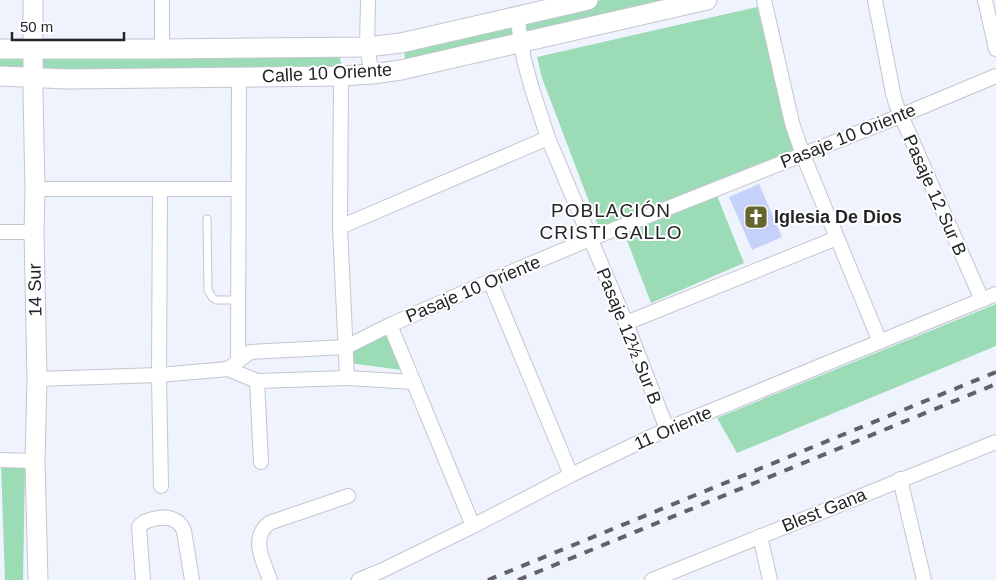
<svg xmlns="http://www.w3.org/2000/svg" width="996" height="580" font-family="Arial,sans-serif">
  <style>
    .green { fill: #9bdbb6 }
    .building { fill: #c6d1fa }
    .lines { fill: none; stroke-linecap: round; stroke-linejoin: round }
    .lane-casing { stroke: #c3c6d0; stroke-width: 9 }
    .street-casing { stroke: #c3c6d0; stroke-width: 16 }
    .secondary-casing { stroke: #c3c6d0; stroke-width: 21 }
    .lane { stroke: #fff; stroke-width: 7 }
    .street { stroke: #fff; stroke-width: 14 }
    .secondary { stroke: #fff; stroke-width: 19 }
    .rail { stroke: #606268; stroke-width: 4; stroke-dasharray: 9 9; stroke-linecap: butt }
    .labels { text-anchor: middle; stroke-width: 4; stroke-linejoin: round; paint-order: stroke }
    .street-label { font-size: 18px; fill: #242529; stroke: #fff }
    .poi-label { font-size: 18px; font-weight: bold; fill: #242529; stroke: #fff; text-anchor: start }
    .neighbourhood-label { font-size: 19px; letter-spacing: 1px; fill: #242529; stroke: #fff }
  </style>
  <rect width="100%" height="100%" fill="#eff3fd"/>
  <!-- green -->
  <g class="green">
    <polygon points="602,0 700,0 405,63 404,45"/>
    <polygon points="757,7 795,153 599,228 542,78 537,57"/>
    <polygon points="338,50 343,71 0,71 0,52"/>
    <polygon points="716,193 744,263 651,303 623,230"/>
    <polygon points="996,304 996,346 737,453 717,418"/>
    <polygon points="389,329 402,370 349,363 351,347"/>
    <polygon points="1,464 25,467 23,580 5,580"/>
  </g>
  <!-- building -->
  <polygon class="building" points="759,184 782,237 752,250 729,197"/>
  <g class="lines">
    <!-- lane casing -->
    <g class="lane-casing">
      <polyline id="lane" points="207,219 208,290 212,297 216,300 238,300"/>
    </g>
    <!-- street casing -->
    <g class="street-casing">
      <g id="street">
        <polyline points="368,0 367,47 372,74"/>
        <polyline points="764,0 792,123 803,155 880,342"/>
        <polyline points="875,0 893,93 896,104 982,300"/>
        <polyline points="985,0 996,49"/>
        <polyline points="517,16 524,60 532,89 548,138 626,323 667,429"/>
        <polyline points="162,49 162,0"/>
        <polyline points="341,76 340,227 347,378"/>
        <polyline points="35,189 238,189"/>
        <polyline points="160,190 159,375 161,486"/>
        <polyline points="340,227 548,138"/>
        <polyline points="0,232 34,232"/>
        <polyline points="490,281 571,475"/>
        <polyline points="626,323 837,238"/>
        <polyline points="390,325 473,526"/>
        <polyline points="238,361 239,76"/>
        <polyline points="228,369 250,352 346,347 390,325 490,281 590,239 900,116 996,76"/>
        <polyline points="37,379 159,375 228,369 257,381 347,378 414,382"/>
        <polyline points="257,381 261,462"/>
        <polyline points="0,460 35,461"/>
        <polyline points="900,479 924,580"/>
        <polyline points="760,536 770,580"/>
        <path d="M143,580L139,527C143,521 147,521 153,519C166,516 179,517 184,531L192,580"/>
        <path d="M270,580C263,560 250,539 269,523L348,496"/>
        <polyline points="359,580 383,570 473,526 571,475 667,429 996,294"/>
        <polyline points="652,580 996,442"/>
      </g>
    </g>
    <!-- secondary casing -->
    <g class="secondary-casing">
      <g id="secondary">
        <polyline points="33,0 33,92 35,189 34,232 37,379 35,461 38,580"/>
        <polyline points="0,49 162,49 367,47 401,43 588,0"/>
        <polyline points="0,76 67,79 341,76 372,74 401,70 707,0"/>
      </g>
    </g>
    <!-- lane -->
    <use href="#lane" class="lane"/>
    <!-- street -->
    <use href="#street" class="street"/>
    <!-- secondary -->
    <use href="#secondary" class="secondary"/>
    <!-- rail -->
    <g class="rail">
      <polyline points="488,580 996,372"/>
      <polyline points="518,580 996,384"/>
    </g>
  </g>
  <!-- icons -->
  <defs>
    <g id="church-square" transform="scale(1.25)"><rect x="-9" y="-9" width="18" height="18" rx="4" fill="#666431" stroke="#fff"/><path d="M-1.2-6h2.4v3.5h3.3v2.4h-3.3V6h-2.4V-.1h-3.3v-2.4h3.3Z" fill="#fff"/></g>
  </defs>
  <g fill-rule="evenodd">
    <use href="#church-square" x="756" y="217"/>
  </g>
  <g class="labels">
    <!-- street labels -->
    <g class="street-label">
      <text transform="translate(327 73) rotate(-3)" y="6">Calle 10 Oriente</text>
      <text transform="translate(848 136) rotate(-22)" y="6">Pasaje 10 Oriente</text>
      <text transform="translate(935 195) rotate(66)" y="6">Pasaje 12 Sur B</text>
      <text transform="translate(473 289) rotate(-23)" y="6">Pasaje 10 Oriente</text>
      <text transform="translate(35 290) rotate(-91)" y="6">14 Sur</text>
      <text transform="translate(629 336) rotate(68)" y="6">Pasaje 12½ Sur B</text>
      <text transform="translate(673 428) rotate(-24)" y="6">11 Oriente</text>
      <text transform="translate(824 510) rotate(-22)" y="6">Blest Gana</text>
    </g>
    <!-- poi labels -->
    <g class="poi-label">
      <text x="774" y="223">Iglesia De Dios</text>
    </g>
    <!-- neighbourhood labels -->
    <g class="neighbourhood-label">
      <text x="611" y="217">POBLACIÓN<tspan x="611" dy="22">CRISTI GALLO</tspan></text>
    </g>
  </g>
  <!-- scale -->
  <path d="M12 32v8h112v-8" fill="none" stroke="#242529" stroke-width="2.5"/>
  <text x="20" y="32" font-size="15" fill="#242529" stroke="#ffffff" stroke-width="4" paint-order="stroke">50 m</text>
</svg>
